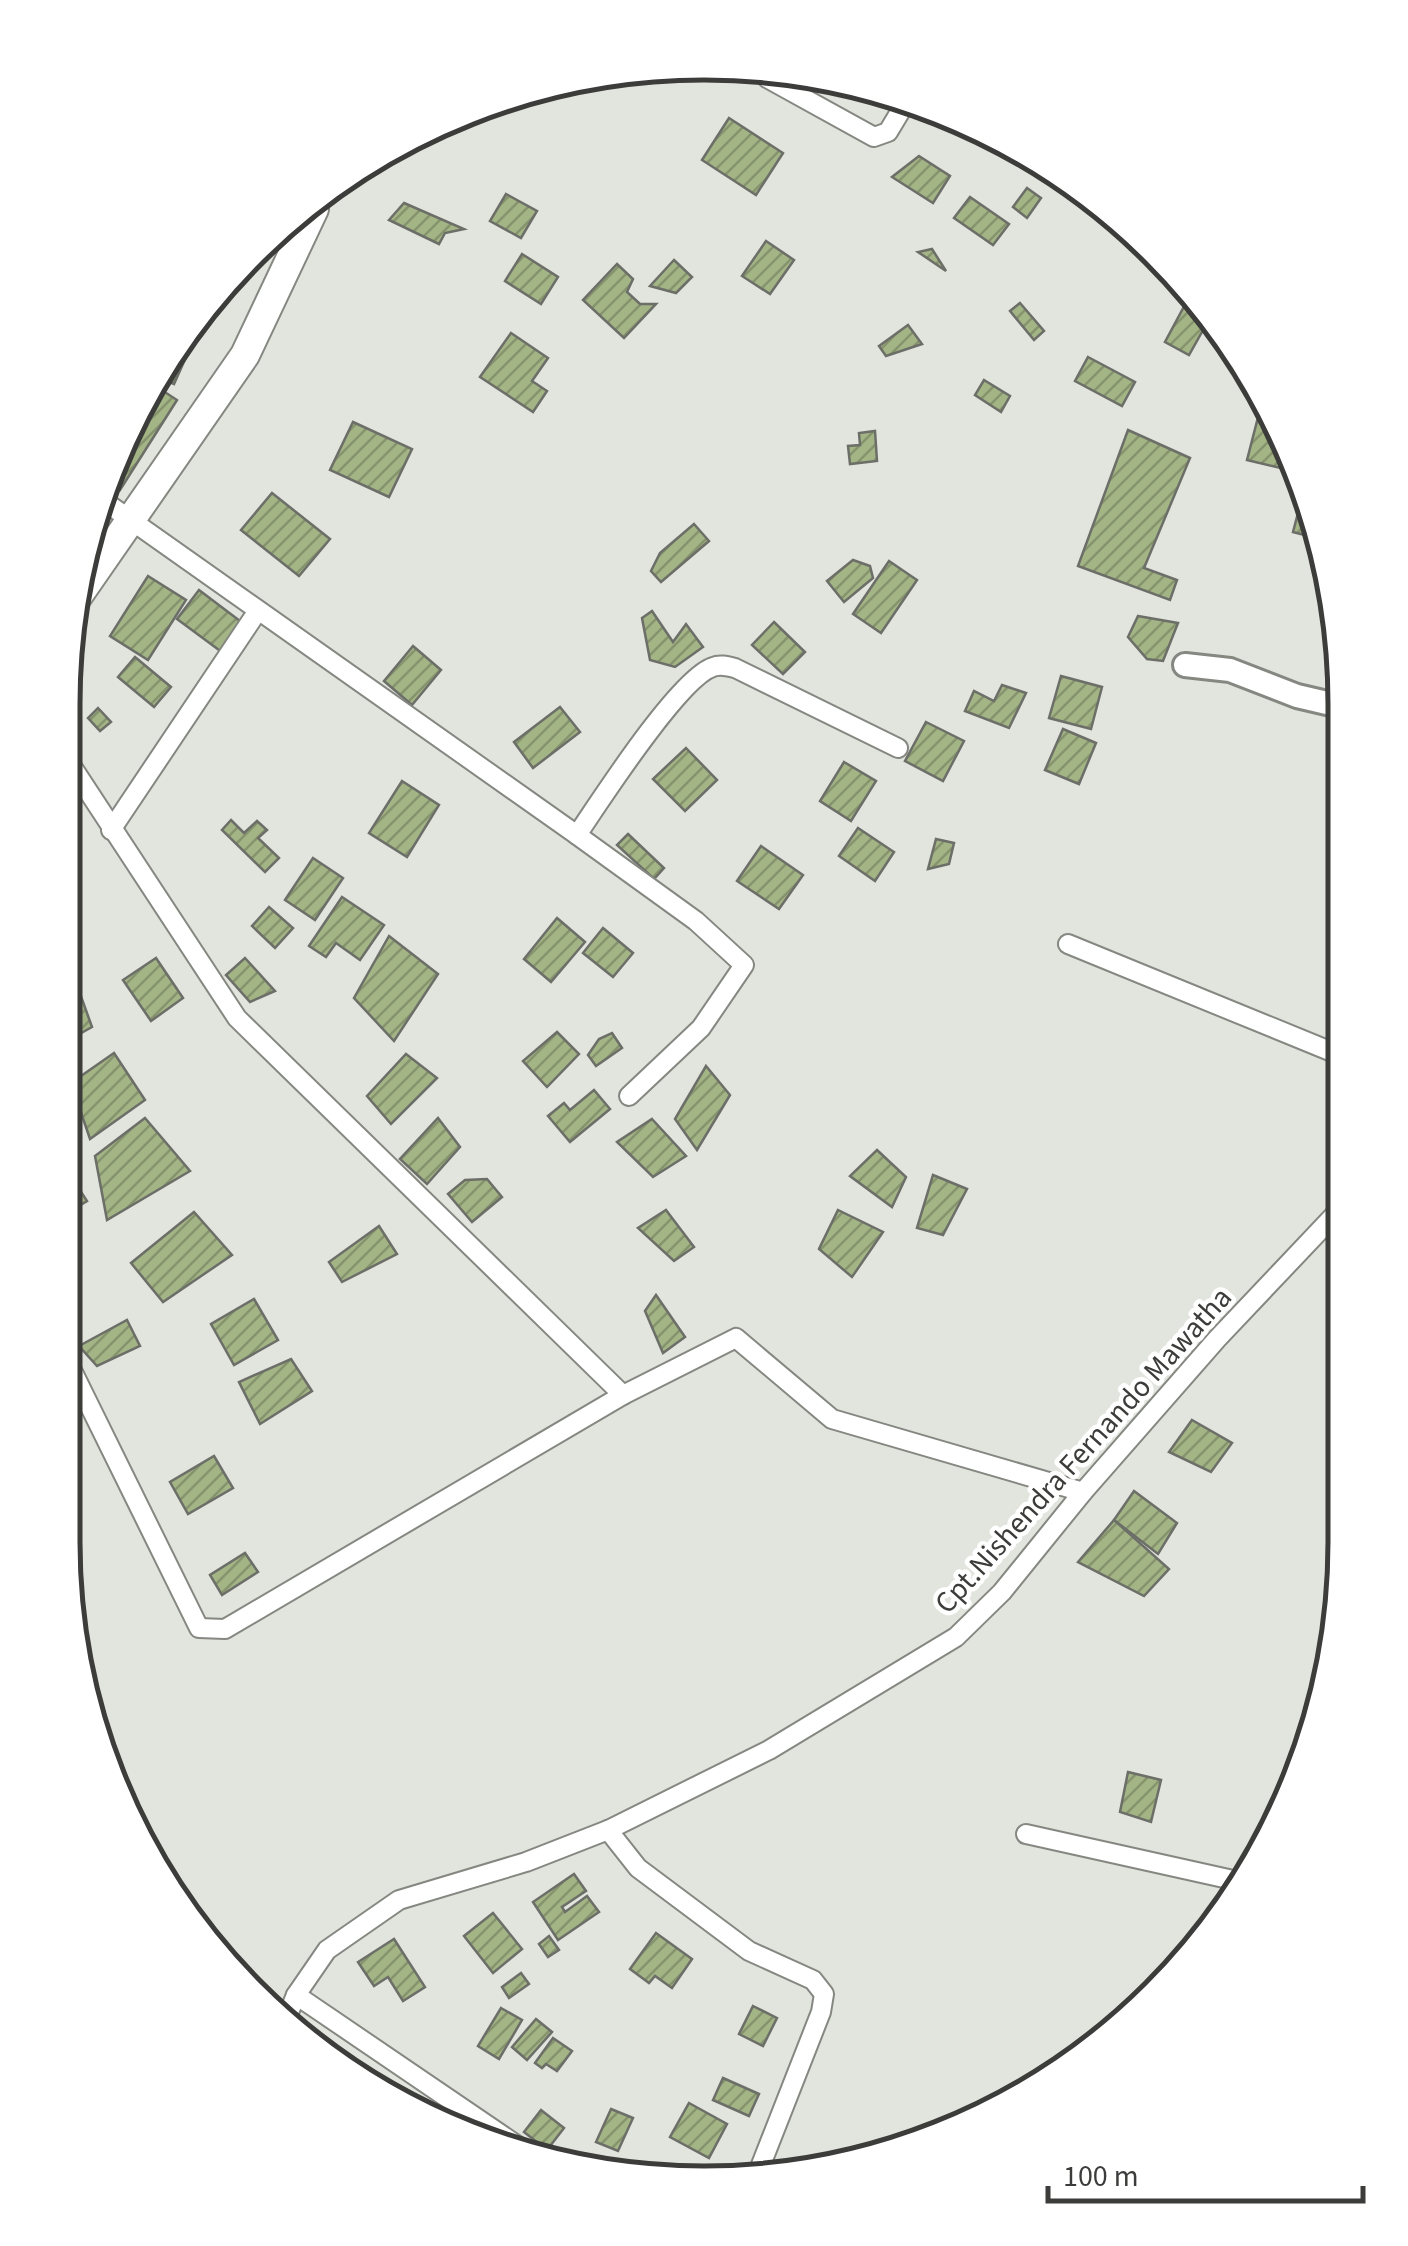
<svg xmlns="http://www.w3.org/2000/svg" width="1408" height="2246" font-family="'Source Sans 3',sans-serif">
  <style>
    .building { fill: url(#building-hatch); stroke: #6c6e68; stroke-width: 2.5 }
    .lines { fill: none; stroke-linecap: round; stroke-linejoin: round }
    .minor-casing { stroke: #858781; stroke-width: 22 }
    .tertiary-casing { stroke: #858781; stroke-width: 28 }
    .primary-casing { stroke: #858781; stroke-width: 32 }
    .minor { stroke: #fff; stroke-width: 18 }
    .tertiary { stroke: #fff; stroke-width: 22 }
    .primary { stroke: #fff; stroke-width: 28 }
    .labels { text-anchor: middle; stroke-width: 9; stroke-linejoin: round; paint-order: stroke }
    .street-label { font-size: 30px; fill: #3c3d3b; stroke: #fff }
    .rim { fill: none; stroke: #3c3d3b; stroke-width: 5 }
  </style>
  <defs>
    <pattern id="building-hatch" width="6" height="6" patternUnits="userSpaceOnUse" patternTransform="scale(2.5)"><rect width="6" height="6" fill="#a3b485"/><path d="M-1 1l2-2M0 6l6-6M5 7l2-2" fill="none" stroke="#86946e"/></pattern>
  </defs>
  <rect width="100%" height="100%" fill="#e2e4de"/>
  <!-- building -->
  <g class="building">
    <polygon points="729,118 783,153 756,195 702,160"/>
    <polygon points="919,156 950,176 933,203 892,177"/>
    <polygon points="1027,188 1041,198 1027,218 1013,207"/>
    <polygon points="506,194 537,211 521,238 490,221"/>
    <polygon points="970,197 1009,224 993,245 954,218"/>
    <polygon points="404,203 464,229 445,233 439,244 389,220"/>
    <polygon points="766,241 794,260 770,294 742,276"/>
    <polygon points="932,249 946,271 918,252"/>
    <polygon points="522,254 558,277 541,304 505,281"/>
    <polygon points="674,260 692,277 676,293 650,286"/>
    <polygon points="617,264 633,279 627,292 640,304 656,304 624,338 583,300"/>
    <polygon points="1187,301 1207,323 1189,355 1165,342"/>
    <polygon points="1020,303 1044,331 1034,340 1010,311"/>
    <polygon points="197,312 208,321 193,341 183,334"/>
    <polygon points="908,325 922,344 886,356 879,346"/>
    <polygon points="511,333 548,358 532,381 547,391 533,412 480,377"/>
    <polygon points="179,341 191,346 174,384 158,377"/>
    <polygon points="1088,357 1135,382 1122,406 1075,381"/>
    <polygon points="984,380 1010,396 1001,412 975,395"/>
    <polygon points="154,385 177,400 120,490 105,480 111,459"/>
    <polygon points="1264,394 1291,460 1289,470 1247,460"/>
    <polygon points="353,422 412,449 389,497 330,470"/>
    <polygon points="1128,430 1190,458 1144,568 1177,580 1170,600 1078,566"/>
    <polygon points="875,431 877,461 850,464 848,446 860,445 859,433"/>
    <polygon points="1304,490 1323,537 1324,540 1293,532"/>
    <polygon points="272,493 330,539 299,576 241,530"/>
    <polygon points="694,524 709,541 661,582 651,571 660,553"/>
    <polygon points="853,560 870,566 873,578 844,602 827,581"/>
    <polygon points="889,561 917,580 881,633 853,614"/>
    <polygon points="148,576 186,600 148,660 110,636"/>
    <polygon points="199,590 244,624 223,653 177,619"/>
    <polygon points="652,611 673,642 686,624 703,647 675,667 650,660 642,618"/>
    <polygon points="1138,616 1178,623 1163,661 1147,659 1128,637"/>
    <polygon points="774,622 805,652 783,674 752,645"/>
    <polygon points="413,646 441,670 412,705 384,681"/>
    <polygon points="135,657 171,687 154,707 118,677"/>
    <polygon points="1061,676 1102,687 1091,729 1049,718"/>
    <polygon points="1002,685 1026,693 1009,728 965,711 974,691 994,701"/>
    <polygon points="560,707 580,732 533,768 514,742"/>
    <polygon points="98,708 111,722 100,731 88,718"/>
    <polygon points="926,722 964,741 943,781 905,761"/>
    <polygon points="1063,729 1096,743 1079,784 1045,770"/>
    <polygon points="686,748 717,780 685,811 653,779"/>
    <polygon points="844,762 876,781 851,821 820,801"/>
    <polygon points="402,781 439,805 407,857 369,833"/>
    <polygon points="231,820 244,833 257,821 267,830 258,838 279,858 265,872 222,830"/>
    <polygon points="858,828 894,852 875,881 839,856"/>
    <polygon points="628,834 664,868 654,879 617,845"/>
    <polygon points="936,839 954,843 949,864 928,869"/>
    <polygon points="761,846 803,875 779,909 737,881"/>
    <polygon points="313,858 343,878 315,920 285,900"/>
    <polygon points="342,897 384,925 360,960 336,943 326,957 309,946"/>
    <polygon points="269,907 293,928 275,948 252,926"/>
    <polygon points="557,918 585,942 551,982 524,959"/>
    <polygon points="603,928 633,953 613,977 583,953"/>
    <polygon points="389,936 438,974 394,1041 354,998"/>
    <polygon points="156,958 183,998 151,1021 123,980"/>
    <polygon points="245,958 275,991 250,1002 226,975"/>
    <polygon points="73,974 92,1027 65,1042 66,978"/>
    <polygon points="557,1032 579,1054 547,1087 523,1061"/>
    <polygon points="612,1033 622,1048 596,1066 588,1055 599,1039"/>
    <polygon points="114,1053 145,1100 90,1139 71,1083"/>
    <polygon points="406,1054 437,1078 391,1124 367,1096"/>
    <polygon points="706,1066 730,1095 697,1150 675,1119"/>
    <polygon points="594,1090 610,1109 570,1142 548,1116 564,1103 570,1110"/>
    <polygon points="145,1118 190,1171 107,1220 95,1156"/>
    <polygon points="438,1118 460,1147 427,1184 400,1159"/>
    <polygon points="652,1119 686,1156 653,1177 617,1142"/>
    <polygon points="877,1150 906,1177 892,1207 850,1176"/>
    <polygon points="69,1173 87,1201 64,1215 65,1175"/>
    <polygon points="933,1175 967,1189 943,1235 917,1228"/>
    <polygon points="487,1179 502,1197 472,1222 448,1194 465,1180"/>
    <polygon points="666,1210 694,1247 674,1261 638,1228"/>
    <polygon points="838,1210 883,1232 852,1277 819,1249"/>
    <polygon points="194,1212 232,1255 163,1302 131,1263"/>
    <polygon points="379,1226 397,1254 342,1282 329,1262"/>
    <polygon points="656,1295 685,1337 663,1353 645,1311"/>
    <polygon points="254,1299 278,1340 234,1365 211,1324"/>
    <polygon points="127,1320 140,1346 97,1366 79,1346"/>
    <polygon points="291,1359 312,1391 260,1424 239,1382"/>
    <polygon points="1192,1420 1232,1443 1211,1472 1169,1452"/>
    <polygon points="214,1456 233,1488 188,1514 170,1482"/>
    <polygon points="1134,1491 1177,1523 1158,1554 1114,1520"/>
    <polygon points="1114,1520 1169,1569 1144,1596 1078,1562"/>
    <polygon points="245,1553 258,1572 222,1595 210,1575"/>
    <polygon points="1128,1772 1161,1780 1151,1822 1120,1812"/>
    <polygon points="574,1874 586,1891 562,1907 565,1912 587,1896 599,1912 558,1940 533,1902"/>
    <polygon points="493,1913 522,1949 493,1973 464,1936"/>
    <polygon points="656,1933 692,1959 672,1988 655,1976 649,1983 630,1969"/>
    <polygon points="549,1936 559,1950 548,1957 539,1944"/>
    <polygon points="394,1939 425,1987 403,2001 388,1977 374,1986 358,1962"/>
    <polygon points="521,1973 529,1984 509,1998 502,1987"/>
    <polygon points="753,2006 777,2018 763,2046 739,2034"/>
    <polygon points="501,2008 522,2020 499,2059 478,2046"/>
    <polygon points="536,2019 552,2032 527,2060 512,2047"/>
    <polygon points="553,2038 572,2051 557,2071 546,2064 542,2068 535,2063"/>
    <polygon points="723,2078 759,2094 749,2116 713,2100"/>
    <polygon points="689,2103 727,2124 709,2158 670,2137"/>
    <polygon points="611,2109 633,2118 618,2151 596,2142"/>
    <polygon points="541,2110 564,2128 547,2150 524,2132"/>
  </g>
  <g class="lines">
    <!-- minor casing -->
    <g class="minor-casing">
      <g id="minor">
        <polyline points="767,78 874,137 888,132 906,102"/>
        <path d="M101,499L577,835C600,801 679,678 713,667C720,664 727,666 735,668L898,748"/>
        <polyline points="67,759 237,1018 623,1395"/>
        <polyline points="111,830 257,612"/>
        <polyline points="577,835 696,921 744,965 701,1028 629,1096"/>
        <polyline points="1068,944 1342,1056"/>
        <polyline points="64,1354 199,1628 225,1629 623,1395 736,1338 832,1419 1083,1492"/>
        <polyline points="608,1830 638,1868 749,1951 813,1980 824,1994 821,2012 757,2175"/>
        <polyline points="1026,1834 1242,1882"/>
        <polyline points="296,1995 518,2146"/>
        <polyline points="285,2022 296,1995 327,1950 399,1900 526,1862 608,1830 769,1750 956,1637 1002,1592 1083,1492 1217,1339 1342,1207"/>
      </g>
    </g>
    <!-- tertiary casing -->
    <g class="tertiary-casing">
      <polyline id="tertiary" points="1185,665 1230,670 1297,696 1344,707"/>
    </g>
    <!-- primary casing -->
    <g class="primary-casing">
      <polyline id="primary" points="73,603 245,355 314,209"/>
    </g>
    <!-- minor -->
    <use href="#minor" class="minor"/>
    <!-- tertiary -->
    <use href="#tertiary" class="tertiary"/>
    <!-- primary -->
    <use href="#primary" class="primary"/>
  </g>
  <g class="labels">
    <!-- street labels -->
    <g class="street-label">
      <text transform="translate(1083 1450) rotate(-48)" y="10">Cpt.Nishendra Fernando Mawatha</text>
    </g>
  </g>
  <!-- crop -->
  <path d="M0 0H1408V2246H0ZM704 80H704A624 624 0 0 1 1328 704V1542A624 624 0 0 1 704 2166H704A624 624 0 0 1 80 1542V704A624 624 0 0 1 704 80Z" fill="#fff" fill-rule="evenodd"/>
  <path class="rim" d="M704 80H704A624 624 0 0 1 1328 704V1542A624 624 0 0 1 704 2166H704A624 624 0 0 1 80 1542V704A624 624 0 0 1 704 80Z"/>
  <!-- scale -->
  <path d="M1048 2186v15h315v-15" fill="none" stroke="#3c3d3b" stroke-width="5"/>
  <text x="1063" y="2186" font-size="30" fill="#3c3d3b" stroke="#ffffff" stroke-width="8" paint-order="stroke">100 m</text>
</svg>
